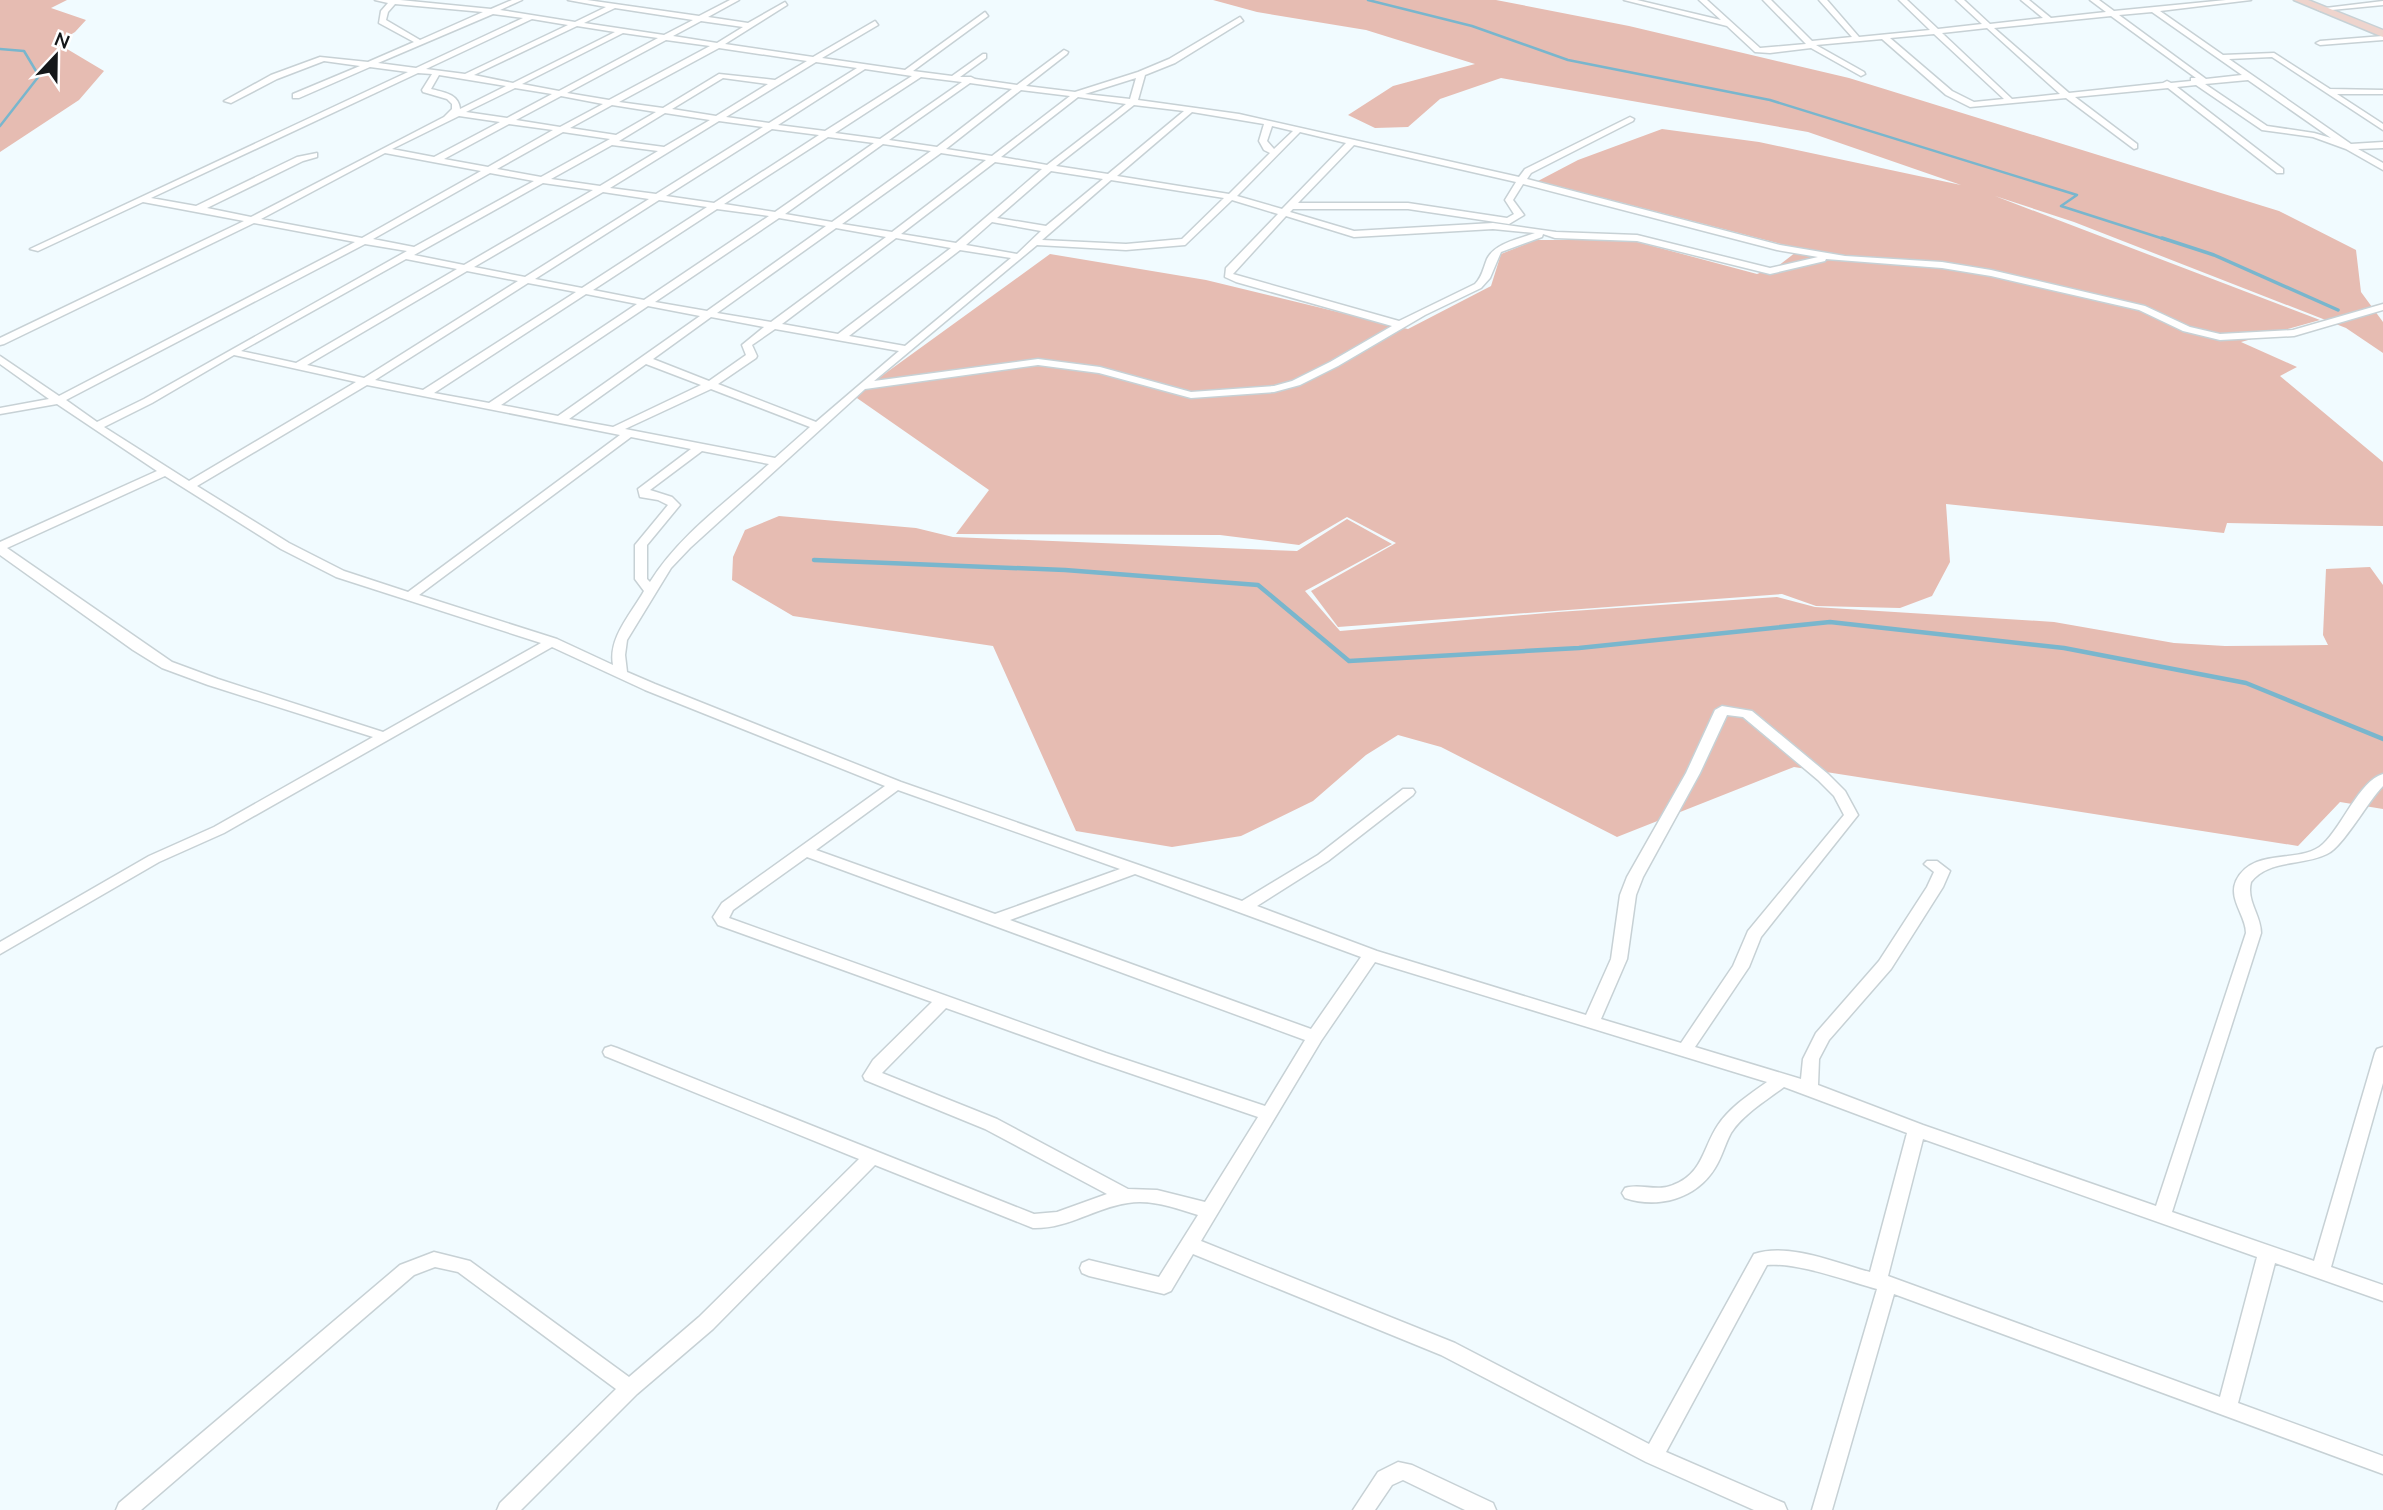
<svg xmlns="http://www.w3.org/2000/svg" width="2383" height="1510" font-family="Mulish,sans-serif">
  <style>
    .green { fill: #e6bcb2 }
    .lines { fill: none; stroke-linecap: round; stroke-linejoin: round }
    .stream-far2 { stroke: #79b6cd; stroke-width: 2.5 }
    .stream-far1 { stroke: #79b6cd; stroke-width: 3.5 }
    .stream { stroke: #79b6cd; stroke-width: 4.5 }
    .street-casing { stroke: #c7d1d5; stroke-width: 3 }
    .secondary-casing { stroke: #c7d1d5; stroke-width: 3 }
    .street { fill: #fff; fill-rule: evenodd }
    .secondary { fill: #eed4cd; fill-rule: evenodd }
  </style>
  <rect width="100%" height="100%" fill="#f1fbff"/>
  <!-- green -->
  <g class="green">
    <polygon points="0,0 67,0 51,8 86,20 75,32 57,43 104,71 79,100 0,152"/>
    <polygon points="1213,0 1496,0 1629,26 1849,78 2279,211 2356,250 2361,292 2383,322 2383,353 2346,328 2074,222 1995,196 2320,320 2241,342 2297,367 2280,376 2383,462 2383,526 2227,523 2224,533 1946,504 1950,562 1932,596 1900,608 1816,606 1782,594 1338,627 1311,591 1396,543 1347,517 1299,545 1220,535 956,534 989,490 854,396 1050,254 1206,280 1408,329 1491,286 1501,254 1536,240 1630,240 1757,274 1778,266 1800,249 1538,181 1578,160 1662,129 1759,142 1961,185 1808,132 1501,78 1440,99 1408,127 1375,128 1348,115 1393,86 1475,64 1366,30 1257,12"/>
    <polygon points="779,516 916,528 953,537 1297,551 1347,519 1392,544 1305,591 1340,631 1558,612 1777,597 1815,607 2054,622 2174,643 2225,646 2328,645 2323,635 2326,569 2370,567 2383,585 2383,809 2340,802 2298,846 1794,767 1617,837 1441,747 1398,735 1366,755 1313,801 1241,836 1172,847 1076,831 993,646 793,616 732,580 733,557 745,530"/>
  </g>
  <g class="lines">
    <!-- stream-far2 -->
    <g class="stream-far2">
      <polyline points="1368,0 1472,26 1568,60 1770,100 2077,195 2061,206 2167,240"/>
      <polyline points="0,49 24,51 39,76 0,126"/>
    </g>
    <!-- stream-far1 -->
    <polyline class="stream-far1" points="2162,238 2214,255 2338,310"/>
    <!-- stream -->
    <polyline class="stream" points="814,560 1065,570 1258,585 1349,661 1579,648 1830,622 2064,648 2246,683 2383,739"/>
    <!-- street casing -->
    <g class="street-casing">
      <g id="street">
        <path d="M375,0H400L491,9L512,0H522L500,10L575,22L606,7L568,0H587L699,16L730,0H739L708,17L748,23L785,2L787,5L725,44L813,57L875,21L878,25L822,58L905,70L985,12L988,16L913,71L952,76L983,54H986V58L960,77H971L975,79L1017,85L1064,50L1068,52L1067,54L1026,86L1075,92L1138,72L1169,59L1240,17L1243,21L1175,63L1145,75L1138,100L1239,114L1519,177L1525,169L1630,117L1634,119L1633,121L1531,173L1527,179L1780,245L1845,256L1942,262L1991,270L2145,306L2190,327L2220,334L2293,330L2383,304V310L2294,336L2220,340L2183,331L2139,310L1991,276L1942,268L1826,259L1825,261L1770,274L1637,241L1555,238L1543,234L1542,237L1501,252L1490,278L1481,288L1425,315L1338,366L1300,385L1274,392L1191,398L1099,373L1038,365L865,389L690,548L671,568L627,640L625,655L627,672L655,684L901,782L1242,901L1318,855L1403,789H1413L1415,792L1413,795L1328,861L1257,906L1377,951L1586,1015L1611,959L1620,895L1627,877L1686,773L1715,710L1722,706L1752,711L1828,774L1845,791L1858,815L1761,937L1749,967L1695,1047L1801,1079L1803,1059L1816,1033L1879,961L1927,887L1934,872L1924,864L1927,861H1937L1950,871L1943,887L1891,969L1829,1040L1819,1059L1818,1085L1923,1125L2156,1206L2246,933C2246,916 2228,899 2236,881C2253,846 2301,865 2323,844C2342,827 2359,781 2383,774V786C2368,801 2343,847 2327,854C2303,866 2269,859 2251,882C2246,901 2261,915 2261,933L2172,1212L2314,1261L2375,1053L2377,1049L2383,1047V1083L2331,1267L2383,1285V1301L2275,1263L2238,1403L2383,1456V1474L1894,1294L1832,1510H1812L1877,1289C1847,1281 1797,1262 1767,1265L1666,1452L1784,1503L1787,1510H1754L1646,1462L1441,1355L1193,1254L1171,1291L1164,1294L1089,1276L1082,1273L1080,1268L1082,1263L1089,1260L1159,1277L1198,1215C1175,1208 1151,1199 1128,1203C1094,1208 1068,1229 1033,1228L875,1165L713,1329L637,1394L521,1510H497L500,1503L616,1389L458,1272L435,1267L414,1275L141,1510H116L119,1503L400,1265L434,1252L470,1261L629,1377L699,1317L859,1159L605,1056L603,1052L605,1048L611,1046L617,1048L1034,1214L1057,1212L1107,1194L985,1129L865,1080L863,1076L873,1060L932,1002L718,925L713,917L722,903L885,786L645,690L552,647L224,833L159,862L0,954V942L149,856L214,827L373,737L208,685L162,668L133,650L0,555V542L157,471L57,404L0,414V408L49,399L0,364V356L59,396L355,242L254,223L4,344L0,345V338L244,221L143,202L38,251L30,249L408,72L370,67L299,98H293V94L360,66L324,61L277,79L231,103L224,101L271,75L320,57L368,62L414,42L379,23L381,11L388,3ZM395,4L483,12L420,40L386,20L388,12ZM615,8L693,20L664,35L584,23ZM493,14L523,18L416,68L378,63ZM532,19L568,25L465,74L426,69ZM701,21L743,27L717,43L673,36ZM577,26L615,32L513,83L474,75ZM623,33L658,38L559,91L522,84ZM666,40L710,46L609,100L567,93ZM719,48L807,61L775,80L719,74L663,108L619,102ZM816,62L857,68L769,123L726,117ZM865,69L912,76L825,131L778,125ZM418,73L432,74L422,90L423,92L447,99L452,104V109L444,117L251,217L207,208L303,161L317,157V153L297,157L196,206L151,198ZM439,75L506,86L460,109C459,94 443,92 431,89ZM921,77L962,82L880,139L835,133ZM723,78L768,84L716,116L672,109ZM1136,78L1130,99L1085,94ZM970,83L1012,89L937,147L889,140ZM515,88L552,94L507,118L466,112ZM1021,90L1070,96L992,156L946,149ZM561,96L603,104L560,127L516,120ZM1078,97L1126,104L1047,165L1001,157ZM612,105L656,112L616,135L570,128ZM1134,105L1184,111L1108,174L1056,166ZM1192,112L1264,124L1259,141L1264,150L1270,153L1229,194L1117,176ZM665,113L710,120L664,147L619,141ZM459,116L500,122L434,157L392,149ZM719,121L763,127L656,194L610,188ZM509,124L553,130L488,167L444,159ZM1272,126L1293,131L1274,149L1267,141ZM772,129L819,135L714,203L666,196ZM563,132L610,139L541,177L497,169ZM1300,132L1346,143L1282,209L1237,196ZM828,137L874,143L775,212L724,204ZM883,144L931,151L832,222L785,214ZM612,145L658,151L600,186L551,179ZM1354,145L1516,182L1505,200L1514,214L1507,218L1408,203H1298ZM385,153L481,171L362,238L261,219ZM941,153L986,160L892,232L842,224ZM995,162L1042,169L956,243L901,234ZM1051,171L1103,179L1046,226L997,218ZM490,173L534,181L414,247L373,239ZM1111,180L1224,198L1182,239L1126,244L1042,240ZM543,183L593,190L464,265L414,255ZM1523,184L1777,250L1818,257L1770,268L1637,235L1556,232L1493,223L1354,231L1290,212L1293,209H1408L1509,224L1524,215L1513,200ZM603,192L649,199L525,277L474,267ZM659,200L707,207L582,288L535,279ZM1232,200L1278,214L1226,268L1225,277L1236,282L1392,326L1330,362L1292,381L1274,386L1191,392L1100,367L1038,359L874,381L1037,245L1126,250L1185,245ZM717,209L769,216L644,300L593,290ZM1286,216L1354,237L1493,229L1535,233C1519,239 1495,243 1487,259C1483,269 1482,277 1475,284L1399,321L1233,274ZM779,218L826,226L707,311L655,302ZM992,222L1041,231L1017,254L966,245ZM836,228L886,237L771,322L717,313ZM896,238L951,248L838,334L782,324ZM365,244L407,251L144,399L97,422L66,400ZM960,250L1011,258L905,346L849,336ZM406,259L457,269L296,363L241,351ZM467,271L518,281L364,378L307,365ZM528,283L576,292L423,390L375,380ZM586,294L637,304L489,403L434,393ZM648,306L700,316L558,416L501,405ZM711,317L764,327L742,345L746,355L709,381L653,359ZM775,329L899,351L816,422L718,384L756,358L757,356L752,345ZM234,355L356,382L189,481L104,427L152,403ZM646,364L701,385L613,427L569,419ZM367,385L620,435L408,592L344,571L289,543L197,486ZM711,389L810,427L775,458L625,429ZM631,437L691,449L638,489L640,497L658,500L668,505L635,545V579L644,591C631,614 608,638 613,665L557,639L419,595ZM702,451L769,464C729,500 679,535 650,582L647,579V545L680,505L672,497L650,490ZM165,476L281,549L336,577L541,643L383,732L218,679L172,662L7,548ZM1727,715L1743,717L1818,780L1834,796L1844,815L1748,931L1733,966L1681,1043L1601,1019L1627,959L1636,895L1643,877L1700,773ZM898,790L1120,869L995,914L816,850ZM807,857L1305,1040L1265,1106L1106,1053L729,918L733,910ZM1135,874L1361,957L1311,1029L1010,920ZM1375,962L1767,1082C1750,1094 1730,1107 1718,1125C1703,1147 1703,1174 1673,1185C1657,1192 1640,1183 1625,1188L1622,1193L1625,1198C1658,1209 1696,1199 1715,1168C1722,1157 1725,1144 1731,1133C1743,1114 1767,1100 1784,1087L1907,1133L1870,1272C1836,1263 1788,1242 1754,1254L1649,1444L1455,1343L1201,1241L1321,1041ZM946,1008L1094,1061L1258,1117L1205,1202L1157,1190L1128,1189L997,1119L882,1073ZM1923,1139L2257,1257L2220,1397L1888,1276Z"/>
        <path d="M1624,0H1637L1721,20L1699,0H1707L1760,48L1806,44L1763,0H1771L1812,41L1852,37L1819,0H1827L1859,37L1930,30L1899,0H1907L1938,29L1982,24L1956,0H1964L1990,24L2043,18L2021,0H2029L2051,18L2106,12L2090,0H2099L2114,11L2226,0H2251L2160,11L2223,55L2274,53L2330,89L2383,90V94H2337L2383,124V130L2272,57L2229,59L2351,144L2383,142V148L2358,149L2383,163V170L2346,149L2313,137L2262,130L2196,85L2177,87L2283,169V173H2277L2168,88L2075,97L2137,144V148L2134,149L2066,98L1970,107L1946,95L1882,39L1816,45L1864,72L1865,74L1861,76L1811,48L1770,53L1755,52L1727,26ZM2152,12L2242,75L2206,79L2119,15ZM2111,16L2196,78H2191V81L2171,83L2167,81L2163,83L2069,93L1994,28ZM1987,28L2060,94L2012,99L1942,33ZM1934,34L2004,99L1974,102L1952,91L1890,38ZM2248,80L2331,138L2314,133L2267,126L2205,84Z"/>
        <polygon points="2383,1 2383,5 2321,11 2317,9"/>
        <polygon points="2383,36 2383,40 2320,45 2316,43 2320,41"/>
        <polygon points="1398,1462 1412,1465 1493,1503 1496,1510 1465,1510 1403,1480 1392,1485 1375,1510 1353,1510 1378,1472"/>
      </g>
    </g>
    <!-- secondary casing -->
    <g class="secondary-casing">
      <polygon id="secondary" points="2294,0 2308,0 2383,30 2383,37"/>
    </g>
    <!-- street -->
    <use href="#street" class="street"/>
    <!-- secondary -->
    <use href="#secondary" class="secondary"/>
  </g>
  <!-- north arrow -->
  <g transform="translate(56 56) rotate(22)" stroke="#ffffff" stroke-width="5" paint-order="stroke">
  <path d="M0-5L12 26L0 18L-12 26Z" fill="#141719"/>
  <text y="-10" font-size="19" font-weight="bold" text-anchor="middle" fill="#141719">N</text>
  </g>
</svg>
